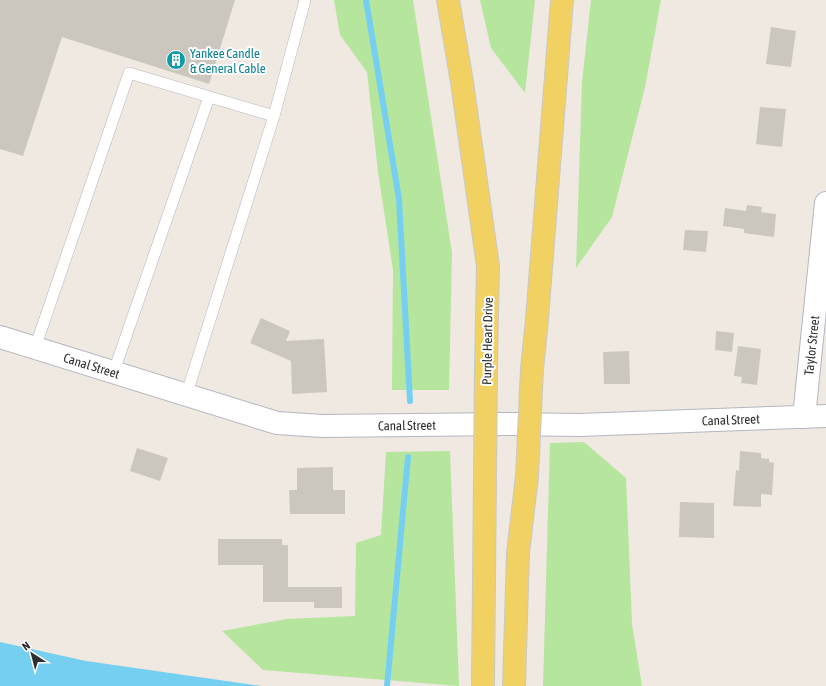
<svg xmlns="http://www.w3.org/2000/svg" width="826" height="686" font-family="'Asap Condensed',sans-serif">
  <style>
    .green { fill: #b6e59e }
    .water { fill: #75cff0 }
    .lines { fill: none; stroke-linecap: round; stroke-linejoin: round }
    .stream { stroke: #75cff0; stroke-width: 6 }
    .building { fill: #cbc7bf }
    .service-casing { stroke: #b4b7c1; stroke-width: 12 }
    .minor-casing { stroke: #b4b7c1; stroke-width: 24 }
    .tertiary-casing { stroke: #b4b7c1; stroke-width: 24 }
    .primary-casing { stroke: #c9c9c9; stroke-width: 24 }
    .service { stroke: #fff; stroke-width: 11 }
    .minor { stroke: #fff; stroke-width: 22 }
    .tertiary { stroke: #fff; stroke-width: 22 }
    .primary { stroke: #f2d163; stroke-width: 22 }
    .primary-bridge-casing { stroke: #c9c9c9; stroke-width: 24; stroke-linecap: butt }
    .primary-bridge { stroke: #f2d163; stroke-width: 22 }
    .labels { text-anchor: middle; stroke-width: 4; stroke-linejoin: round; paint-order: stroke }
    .culture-label { font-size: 13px; fill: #0d838f; stroke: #fff; text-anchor: start }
    .street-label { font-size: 13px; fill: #2e2e2e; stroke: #fff }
  </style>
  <rect width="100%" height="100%" fill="#efe9e1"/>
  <!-- green -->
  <g class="green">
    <polygon points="334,0 413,0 452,253 449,390 392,390 393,270 378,172 367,72 340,35"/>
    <polygon points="480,0 535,0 525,93 491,48"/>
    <polygon points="591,0 661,0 645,87 612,217 576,268 582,82"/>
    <polygon points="584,442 626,478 632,624 642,686 543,686 550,443"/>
    <polygon points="450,451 459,686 263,670 222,631 287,619 355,616 356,543 381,535 386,452"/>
  </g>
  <!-- water -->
  <polygon class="water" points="0,642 86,661 262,686 0,686"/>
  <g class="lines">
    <!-- stream -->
    <g class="stream">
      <polyline points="366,0 399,199 410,401"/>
      <polyline points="387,686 408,457"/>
    </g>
  </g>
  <!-- building -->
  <g class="building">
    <polygon points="0,0 235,0 209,84 62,37 23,156 0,149"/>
    <polygon points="771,27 796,31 791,67 766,64"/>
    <polygon points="760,107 786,109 782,147 756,144"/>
    <polygon points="747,205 762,207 761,212 776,214 774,237 744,233 744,229 723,226 725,208 746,211"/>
    <polygon points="685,230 708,231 706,252 683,250"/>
    <polygon points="261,318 290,331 286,341 324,339 327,392 292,394 291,361 250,343"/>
    <polygon points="716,331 734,333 732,352 715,350"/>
    <polygon points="738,346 761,349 757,385 741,383 742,377 734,376"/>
    <polygon points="629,351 630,384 604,384 603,352"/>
    <polygon points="137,448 168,458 160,481 130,471"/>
    <polygon points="740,451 761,453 761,458 769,459 769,462 774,463 772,495 761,494 761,507 733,506 736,470 739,471"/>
    <polygon points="333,467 333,490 345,490 345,514 290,514 289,490 297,490 297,468"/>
    <polygon points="680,502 714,503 714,538 679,537"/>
    <polygon points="218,539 282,539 282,545 288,545 288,587 342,587 342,608 314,608 314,602 263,602 263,565 218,565"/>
  </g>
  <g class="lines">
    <!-- service casing -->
    <g class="service-casing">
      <g id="service">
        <polyline points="274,116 305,0"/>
        <polyline points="35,348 129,73 274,116 187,393"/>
        <polyline points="114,371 209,97"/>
      </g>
    </g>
    <!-- minor casing -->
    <g class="minor-casing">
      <g id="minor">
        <path id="s1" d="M804,417L826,203"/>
      </g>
    </g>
    <!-- tertiary casing -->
    <g class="tertiary-casing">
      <g id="tertiary">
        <path id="s2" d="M0,337L277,423L322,426L504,424L579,425L826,416"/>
      </g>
    </g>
    <!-- primary casing -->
    <g class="primary-casing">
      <g id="primary">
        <polyline points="448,0 462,82 488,266 486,367"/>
        <polyline points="532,369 537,319 562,0"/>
        <polyline points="483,686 485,475"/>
        <polyline points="514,686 518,553 527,476"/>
      </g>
    </g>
    <!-- service -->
    <use href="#service" class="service"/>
    <!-- minor -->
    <use href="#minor" class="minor"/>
    <!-- tertiary -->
    <use href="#tertiary" class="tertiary"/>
    <!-- primary -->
    <use href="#primary" class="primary"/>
    <!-- primary-bridge casing -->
    <g class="primary-bridge-casing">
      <g id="primary-bridge">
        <polyline points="485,475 486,367"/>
        <polyline points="527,476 532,369"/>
      </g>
    </g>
    <!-- primary-bridge -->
    <use href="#primary-bridge" class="primary-bridge"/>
  </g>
  <!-- icons -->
  <defs>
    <g id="building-disc" transform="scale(1)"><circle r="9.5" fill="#0f9aa8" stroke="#fff"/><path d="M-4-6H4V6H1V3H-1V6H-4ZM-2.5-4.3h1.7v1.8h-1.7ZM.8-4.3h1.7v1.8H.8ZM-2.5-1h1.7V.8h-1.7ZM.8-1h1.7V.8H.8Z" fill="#fff"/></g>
  </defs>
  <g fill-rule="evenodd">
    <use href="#building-disc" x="176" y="60"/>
  </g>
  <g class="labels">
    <!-- culture labels -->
    <g class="culture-label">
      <text x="190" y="58">Yankee Candle<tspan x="190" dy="15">&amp; General Cable</tspan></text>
    </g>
    <!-- street labels -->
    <g class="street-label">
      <text transform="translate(487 341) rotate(-89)" y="5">Purple Heart Drive</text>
      <text dy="5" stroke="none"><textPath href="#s1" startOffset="72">Taylor Street</textPath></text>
      <text dy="5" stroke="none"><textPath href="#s2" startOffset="96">Canal Street</textPath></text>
      <text dy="5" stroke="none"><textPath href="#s2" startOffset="744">Canal Street</textPath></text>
      <text dy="5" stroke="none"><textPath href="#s2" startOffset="420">Canal Street</textPath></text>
    </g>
  </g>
  <!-- north arrow -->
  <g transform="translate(32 654) rotate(324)" stroke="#ffffff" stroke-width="3" paint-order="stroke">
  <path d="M0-3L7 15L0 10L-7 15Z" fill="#2e2e2e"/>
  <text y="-6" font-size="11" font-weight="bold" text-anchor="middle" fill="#2e2e2e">N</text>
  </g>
</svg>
